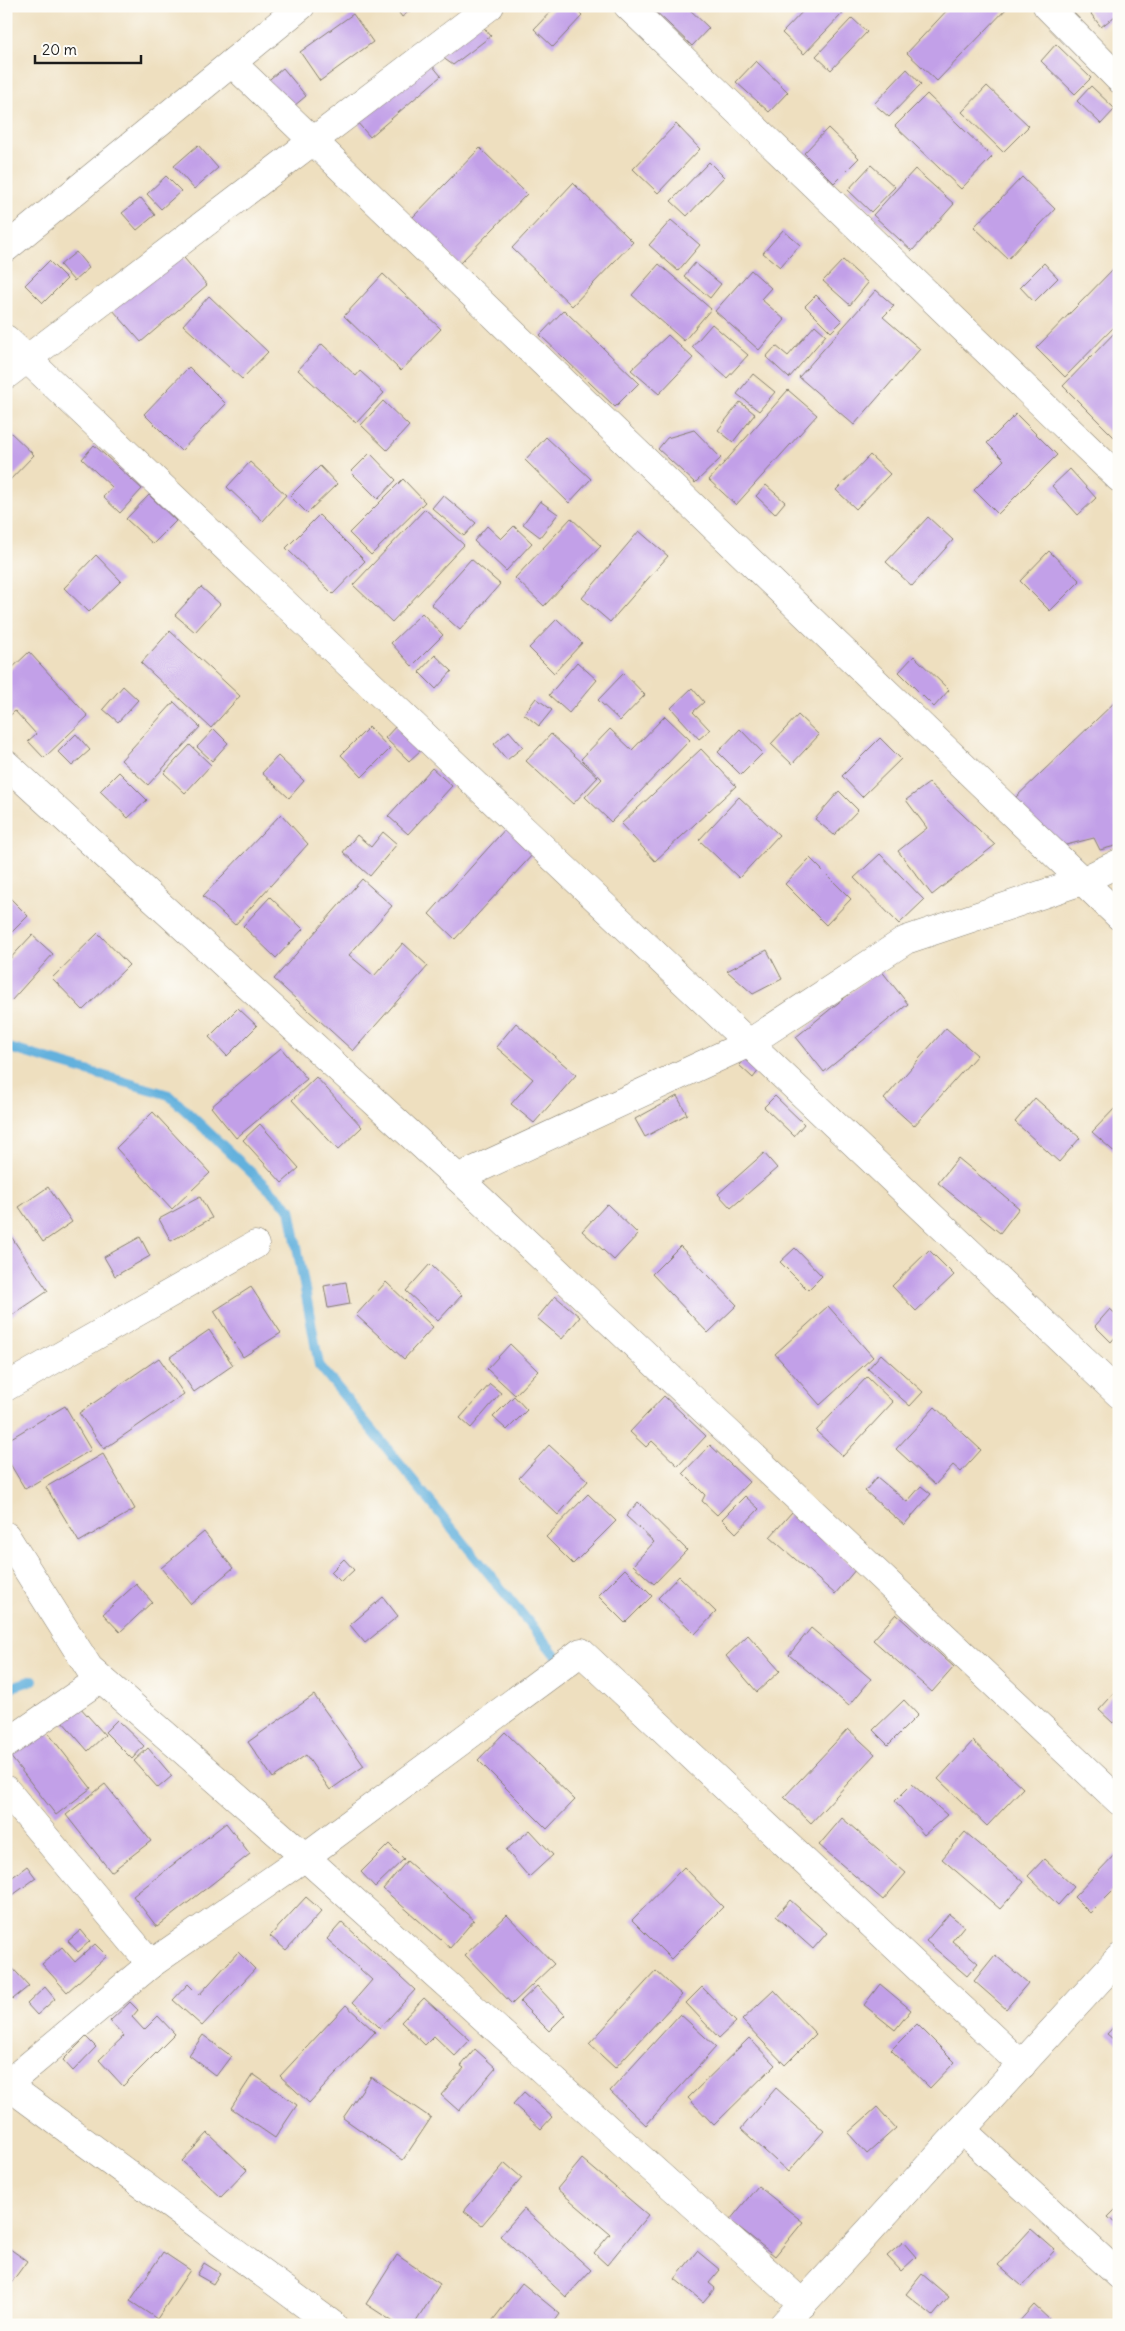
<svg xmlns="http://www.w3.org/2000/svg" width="1125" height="2331" font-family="Delius,sans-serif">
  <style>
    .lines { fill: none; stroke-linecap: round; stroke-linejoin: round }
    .stream { stroke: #64b1dd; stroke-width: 10 }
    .building { fill: #c2a0e8 }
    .minor-casing { stroke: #857e6e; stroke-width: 29 }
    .major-casing { stroke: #857e6e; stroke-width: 29 }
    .minor { stroke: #fff; stroke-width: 28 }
    .major { stroke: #fff; stroke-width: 28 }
  </style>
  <rect width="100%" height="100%" fill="#fdfcf7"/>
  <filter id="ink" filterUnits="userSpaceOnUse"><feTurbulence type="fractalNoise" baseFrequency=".02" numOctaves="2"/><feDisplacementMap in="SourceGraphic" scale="10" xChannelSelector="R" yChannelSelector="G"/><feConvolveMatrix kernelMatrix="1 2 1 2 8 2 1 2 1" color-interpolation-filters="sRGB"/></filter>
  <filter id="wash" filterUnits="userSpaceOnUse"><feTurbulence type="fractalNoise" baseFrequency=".0096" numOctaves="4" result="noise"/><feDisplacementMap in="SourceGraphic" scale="20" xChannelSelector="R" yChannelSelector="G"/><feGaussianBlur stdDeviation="1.12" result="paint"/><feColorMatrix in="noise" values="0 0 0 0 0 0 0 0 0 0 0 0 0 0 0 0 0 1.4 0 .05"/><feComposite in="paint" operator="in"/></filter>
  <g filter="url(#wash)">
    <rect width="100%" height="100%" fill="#eedfbf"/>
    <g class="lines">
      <!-- stream -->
      <g class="stream">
        <polyline points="6,1047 169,1095 290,1209 319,1365 561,1662"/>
        <polyline points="6,1689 33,1680"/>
      </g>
    </g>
    <g id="blocks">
      <!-- building -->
      <g class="building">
        <polygon points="394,6 416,6 402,17"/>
        <polygon points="556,6 572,6 582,16 553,47 534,29"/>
        <polygon points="650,6 686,6 709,28 692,46"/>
        <polygon points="808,6 836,6 843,13 804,54 782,33"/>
        <polygon points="951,6 1009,6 937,81 907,53"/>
        <polygon points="1085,6 1119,6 1119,13 1101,27"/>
        <polygon points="353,14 373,42 320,81 300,52"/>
        <polygon points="852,18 867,32 831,70 816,56"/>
        <polygon points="480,23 491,36 453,65 439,55"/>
        <polygon points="1056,44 1091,78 1075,94 1041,61"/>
        <polygon points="427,59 441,76 370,137 356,121"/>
        <polygon points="756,61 788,92 769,112 736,82"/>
        <polygon points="283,68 306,96 288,111 265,83"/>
        <polygon points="907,69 921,84 889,117 874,104"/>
        <polygon points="987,86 1029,126 1003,152 962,112"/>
        <polygon points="1091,86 1115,109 1101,124 1077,101"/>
        <polygon points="927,94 992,157 961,189 895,126"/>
        <polygon points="676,124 700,149 658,193 633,169"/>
        <polygon points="828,128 859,158 834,183 804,153"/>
        <polygon points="198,145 218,168 194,189 174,166"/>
        <polygon points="480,148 527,194 459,264 412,218"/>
        <polygon points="709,162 724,177 687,216 671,201"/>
        <polygon points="871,165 895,187 871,212 848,190"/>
        <polygon points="915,169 954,204 912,251 873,215"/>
        <polygon points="166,176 181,191 161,209 147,194"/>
        <polygon points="1022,177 1055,209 1008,259 974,227"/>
        <polygon points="573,183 633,242 572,306 512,248"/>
        <polygon points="141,198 155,215 137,230 122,213"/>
        <polygon points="671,220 700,245 678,271 649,245"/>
        <polygon points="783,230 800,245 780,267 763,253"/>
        <polygon points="76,252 89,268 74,281 60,265"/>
        <polygon points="179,252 207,285 141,342 112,309"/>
        <polygon points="843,260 868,283 850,305 823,281"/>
        <polygon points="49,261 67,279 43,303 25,285"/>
        <polygon points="695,263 721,284 710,298 684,276"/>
        <polygon points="1044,263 1058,278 1034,302 1020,287"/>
        <polygon points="659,264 711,309 684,341 632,295"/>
        <polygon points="1117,265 1119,267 1119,322 1065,377 1036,348"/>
        <polygon points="751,270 771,288 761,299 785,320 759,350 715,311"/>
        <polygon points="383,274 441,329 401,371 344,316"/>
        <polygon points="876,290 894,306 883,317 920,349 854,425 799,377"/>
        <polygon points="816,295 842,321 831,332 805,306"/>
        <polygon points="209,296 268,352 242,379 183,325"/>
        <polygon points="564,310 639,383 615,407 540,335"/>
        <polygon points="712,324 748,355 727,378 692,347"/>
        <polygon points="815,325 826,335 789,378 766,357 776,346 788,356"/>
        <polygon points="1119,328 1119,402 1115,405 1119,409 1119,442 1063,386"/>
        <polygon points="668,335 693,358 659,394 631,370"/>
        <polygon points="322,344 356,376 360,371 384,393 356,423 298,370"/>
        <polygon points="189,367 226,404 181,451 144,414"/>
        <polygon points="753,374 775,392 759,411 737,394"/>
        <polygon points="788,390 817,415 736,505 709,480"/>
        <polygon points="383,401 409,426 387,450 361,425"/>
        <polygon points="740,402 755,414 733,442 718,430"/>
        <polygon points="1016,414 1057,455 998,514 974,490 1004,460 987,443"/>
        <polygon points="6,428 34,455 6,484"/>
        <polygon points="694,430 721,458 695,483 658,449 667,438"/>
        <polygon points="546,437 591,479 569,503 525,460"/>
        <polygon points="94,445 142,489 120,513 103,497 112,487 82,459"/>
        <polygon points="370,453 396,480 378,499 351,472"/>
        <polygon points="870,455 890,474 856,509 836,490"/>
        <polygon points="250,462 286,495 263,521 227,487"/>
        <polygon points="320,466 337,484 307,513 290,496"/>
        <polygon points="1070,469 1096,498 1078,515 1052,486"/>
        <polygon points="403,479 425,502 371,555 349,533"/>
        <polygon points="766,485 785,502 775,514 756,496"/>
        <polygon points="149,495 176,521 153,544 126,519"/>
        <polygon points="443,495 476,523 464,536 432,508"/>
        <polygon points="540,501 558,514 540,537 523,524"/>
        <polygon points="425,509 464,545 392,622 353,585"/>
        <polygon points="319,515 365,561 333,594 286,548"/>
        <polygon points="928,517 953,540 912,586 886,562"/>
        <polygon points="571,518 601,546 544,606 515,578"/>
        <polygon points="487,526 501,539 514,526 532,543 506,571 474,541"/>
        <polygon points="639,531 668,556 610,622 582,598"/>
        <polygon points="1049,551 1080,581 1050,611 1020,581"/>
        <polygon points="96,555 121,581 89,612 64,588"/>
        <polygon points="471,559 500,584 460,630 431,604"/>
        <polygon points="201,587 220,604 195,632 175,615"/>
        <polygon points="422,613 443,635 412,666 391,643"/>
        <polygon points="557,619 582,643 554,673 529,648"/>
        <polygon points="170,631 240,696 211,728 141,663"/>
        <polygon points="29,652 88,716 44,758 28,741 36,734 15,711 6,719 6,669 9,671"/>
        <polygon points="435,655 452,671 436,689 419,672"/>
        <polygon points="914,656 949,690 934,707 899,672"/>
        <polygon points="577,662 597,680 569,713 549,695"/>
        <polygon points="624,673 645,695 620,721 598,700"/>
        <polygon points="123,686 138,700 118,722 103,709"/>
        <polygon points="692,688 704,702 693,712 710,730 699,739 671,708"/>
        <polygon points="536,698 552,710 539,726 524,714"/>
        <polygon points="1119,698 1119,845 1100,850 1094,838 1054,848 1014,799"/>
        <polygon points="174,702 200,727 148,785 121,760"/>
        <polygon points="798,715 819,735 792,764 771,744"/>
        <polygon points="665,716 690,740 611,822 585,797 602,779 581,759 610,729 632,750"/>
        <polygon points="396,726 421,750 409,761 385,738"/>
        <polygon points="369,727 390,749 362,777 341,755"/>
        <polygon points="214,729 228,743 212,761 197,747"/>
        <polygon points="740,729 763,753 741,775 718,752"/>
        <polygon points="509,731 523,747 507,760 494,744"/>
        <polygon points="76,734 90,750 72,766 58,752"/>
        <polygon points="551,734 598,777 573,804 526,761"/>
        <polygon points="880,738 901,759 862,797 842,776"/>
        <polygon points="190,745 211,765 185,793 164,773"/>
        <polygon points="701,749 736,786 655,861 621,824"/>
        <polygon points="278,756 304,781 289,798 262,773"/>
        <polygon points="432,768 452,786 408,834 388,816"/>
        <polygon points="119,772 147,800 128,818 100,791"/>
        <polygon points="929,783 995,845 932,895 898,851 927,828 906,800"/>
        <polygon points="839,791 858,810 834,835 815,819"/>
        <polygon points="739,797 779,835 739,878 699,840"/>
        <polygon points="281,814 308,844 235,925 203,896"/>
        <polygon points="507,827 534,853 455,939 429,914"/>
        <polygon points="383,832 397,844 370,876 343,852 357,835 371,847"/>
        <polygon points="880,854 924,900 899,924 854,878"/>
        <polygon points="810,858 851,899 826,925 785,884"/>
        <polygon points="362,879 392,906 349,955 374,976 403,943 428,966 353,1051 274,979"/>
        <polygon points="6,894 28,916 6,938"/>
        <polygon points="270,897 303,929 276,958 243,926"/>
        <polygon points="98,933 129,965 83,1010 52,978"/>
        <polygon points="32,935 53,954 11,1001 6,997 6,963"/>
        <polygon points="767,950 782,979 753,994 727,971"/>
        <polygon points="880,969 908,1004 824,1072 796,1037"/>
        <polygon points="238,1008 257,1026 227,1056 209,1037"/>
        <polygon points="516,1023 576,1075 534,1123 511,1104 533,1079 496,1047"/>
        <polygon points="946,1028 977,1055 914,1126 884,1099"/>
        <polygon points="281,1048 307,1079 236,1138 211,1107"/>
        <polygon points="745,1058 759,1070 753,1078 739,1065"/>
        <polygon points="316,1077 362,1127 338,1150 292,1100"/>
        <polygon points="677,1096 687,1114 645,1137 635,1119"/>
        <polygon points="775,1096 804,1124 794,1136 764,1107"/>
        <polygon points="1035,1098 1080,1138 1059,1162 1015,1122"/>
        <polygon points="1119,1104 1119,1156 1092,1132"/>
        <polygon points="153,1112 210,1173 172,1209 116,1148"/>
        <polygon points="260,1124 299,1168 282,1183 243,1140"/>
        <polygon points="764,1153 777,1168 731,1208 718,1194"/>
        <polygon points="958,1158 1019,1208 1000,1233 938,1183"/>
        <polygon points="48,1187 72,1222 43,1242 19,1207"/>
        <polygon points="200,1197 212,1218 171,1241 159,1219"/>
        <polygon points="607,1204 638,1234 614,1260 582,1231"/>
        <polygon points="6,1229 48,1291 11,1316 6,1310"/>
        <polygon points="140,1237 150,1256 115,1276 104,1257"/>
        <polygon points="680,1246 737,1305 708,1333 652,1274"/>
        <polygon points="795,1248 822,1276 808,1290 780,1262"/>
        <polygon points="929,1250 954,1275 916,1311 892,1286"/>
        <polygon points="430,1264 462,1295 438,1321 406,1291"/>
        <polygon points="346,1282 350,1304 328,1308 324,1286"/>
        <polygon points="386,1282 433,1327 404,1359 356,1315"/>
        <polygon points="251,1287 281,1333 243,1357 214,1311"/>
        <polygon points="555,1296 580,1317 562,1339 537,1318"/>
        <polygon points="828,1306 873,1357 820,1405 775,1354"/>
        <polygon points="1110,1309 1119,1317 1119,1333 1111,1342 1095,1326"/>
        <polygon points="209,1330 233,1365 194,1392 170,1357"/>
        <polygon points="510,1344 538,1371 515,1395 487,1369"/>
        <polygon points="881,1354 923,1392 910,1406 868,1369"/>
        <polygon points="159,1358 184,1394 104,1449 79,1413"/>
        <polygon points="867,1377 893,1402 843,1456 816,1431"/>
        <polygon points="490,1384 501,1393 471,1428 460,1418"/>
        <polygon points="514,1396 527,1410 507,1430 493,1417"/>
        <polygon points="664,1396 706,1436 678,1466 652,1441 646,1447 630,1432"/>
        <polygon points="65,1406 91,1450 25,1489 6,1457 6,1441"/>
        <polygon points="935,1407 981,1450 961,1472 953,1465 935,1485 896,1449"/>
        <polygon points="549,1445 588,1481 558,1515 519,1478"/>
        <polygon points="710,1445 749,1482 717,1515 702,1501 705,1495 683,1473"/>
        <polygon points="103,1454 135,1509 79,1542 46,1487"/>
        <polygon points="877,1477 907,1502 921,1486 931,1494 904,1525 865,1491"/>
        <polygon points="588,1494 616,1521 573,1564 546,1537"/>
        <polygon points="745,1496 759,1509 736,1533 722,1519"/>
        <polygon points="638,1502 687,1550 654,1584 633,1565 654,1542 626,1516"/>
        <polygon points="792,1512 856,1569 835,1594 770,1537"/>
        <polygon points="204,1532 233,1568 191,1604 161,1568"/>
        <polygon points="344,1559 354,1570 341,1582 331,1572"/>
        <polygon points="625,1569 652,1596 625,1623 598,1596"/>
        <polygon points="679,1576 716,1612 695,1634 658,1598"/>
        <polygon points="136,1584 152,1602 120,1632 103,1614"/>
        <polygon points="383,1597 398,1616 365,1643 350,1625"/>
        <polygon points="896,1614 954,1667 932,1692 873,1640"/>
        <polygon points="811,1628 871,1679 849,1706 789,1655"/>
        <polygon points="748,1635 780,1671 757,1692 726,1656"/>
        <polygon points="1119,1688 1119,1716 1113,1723 1099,1710"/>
        <polygon points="314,1695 364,1766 330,1790 306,1755 273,1778 248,1742"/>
        <polygon points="904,1700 918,1715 888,1745 873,1730"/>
        <polygon points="79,1706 105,1735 88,1751 62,1721"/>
        <polygon points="117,1720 144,1746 132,1759 105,1732"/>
        <polygon points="45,1729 91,1788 56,1815 10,1756"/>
        <polygon points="848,1729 875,1754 811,1823 784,1797"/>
        <polygon points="505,1732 575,1800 547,1829 478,1760"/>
        <polygon points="973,1741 1023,1788 987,1826 938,1779"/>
        <polygon points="148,1748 172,1776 158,1788 134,1761"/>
        <polygon points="105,1784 151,1841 111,1872 66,1815"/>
        <polygon points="912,1784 947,1815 924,1835 895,1801"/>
        <polygon points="842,1818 906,1873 883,1900 819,1845"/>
        <polygon points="226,1823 250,1854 157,1927 133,1896"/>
        <polygon points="530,1830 553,1855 529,1877 506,1850"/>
        <polygon points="965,1832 1024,1882 1000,1909 942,1859"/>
        <polygon points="389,1844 404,1859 375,1887 361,1872"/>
        <polygon points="1119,1850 1119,1884 1090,1913 1074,1897"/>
        <polygon points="1044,1859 1074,1887 1058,1905 1028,1876"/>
        <polygon points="407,1861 474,1920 450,1948 383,1889"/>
        <polygon points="27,1866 36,1878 6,1900 6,1882"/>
        <polygon points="684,1867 723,1907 671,1959 632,1920"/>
        <polygon points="306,1897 322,1911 286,1950 270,1936"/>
        <polygon points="790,1900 827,1933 813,1949 776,1916"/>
        <polygon points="949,1914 964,1926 952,1941 978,1963 967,1976 926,1941"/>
        <polygon points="507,1915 554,1964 512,2004 465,1955"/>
        <polygon points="342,1922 415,1990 380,2028 353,2002 372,1980 327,1939"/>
        <polygon points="81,1930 90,1941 78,1952 68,1941"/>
        <polygon points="95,1944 107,1956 67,1992 42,1964 62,1947 75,1962"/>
        <polygon points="238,1952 255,1969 202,2026 173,2000 188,1984 199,1995"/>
        <polygon points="995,1955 1028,1983 1006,2009 974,1981"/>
        <polygon points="6,1961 29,1986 13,1999 6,1991"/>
        <polygon points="656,1971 682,1995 615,2068 589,2044"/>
        <polygon points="880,1984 911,2010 895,2030 864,2005"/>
        <polygon points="537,1986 565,2015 549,2031 520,2002"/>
        <polygon points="45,1987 55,1999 37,2015 27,2004"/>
        <polygon points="702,1987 736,2022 719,2038 686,2003"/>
        <polygon points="774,1990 816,2034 785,2065 742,2020"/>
        <polygon points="424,1998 470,2040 455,2056 434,2036 425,2045 401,2022"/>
        <polygon points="130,2002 138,2010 132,2017 144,2030 158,2016 175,2034 123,2086 99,2060 124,2036 110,2021"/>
        <polygon points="346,2005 375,2032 309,2103 280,2076"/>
        <polygon points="680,2014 716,2047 646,2125 610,2091"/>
        <polygon points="1119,2021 1119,2044 1107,2034"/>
        <polygon points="917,2024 955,2062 930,2088 891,2050"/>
        <polygon points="203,2035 231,2056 216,2076 189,2055"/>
        <polygon points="86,2037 96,2047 73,2071 63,2060"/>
        <polygon points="749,2038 775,2065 714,2125 688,2098"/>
        <polygon points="475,2049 496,2068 459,2111 441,2095 464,2068 461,2066"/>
        <polygon points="253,2074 297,2105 275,2138 231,2108"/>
        <polygon points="371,2077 431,2118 403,2160 343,2118"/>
        <polygon points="776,2088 824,2131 788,2172 741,2129"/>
        <polygon points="524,2092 552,2117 541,2129 513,2104"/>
        <polygon points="877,2107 896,2128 867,2154 848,2133"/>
        <polygon points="208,2133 247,2170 221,2197 182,2161"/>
        <polygon points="582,2159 648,2215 607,2265 594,2253 610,2234 557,2189"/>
        <polygon points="505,2163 522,2178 482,2225 464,2211"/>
        <polygon points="758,2186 803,2222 775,2256 730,2220"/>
        <polygon points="1119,2206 1119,2223 1117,2225 1108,2217"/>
        <polygon points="524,2209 591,2270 566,2297 500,2236"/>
        <polygon points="1031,2229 1055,2250 1022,2286 998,2265"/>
        <polygon points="903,2242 916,2257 901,2271 887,2256"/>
        <polygon points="6,2246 27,2261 6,2290"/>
        <polygon points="697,2251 720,2270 709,2283 715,2288 703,2302 675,2279"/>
        <polygon points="163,2252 190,2270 157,2319 130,2301"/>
        <polygon points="397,2255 440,2284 414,2325 398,2325 366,2304"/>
        <polygon points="204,2263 220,2273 213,2284 197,2275"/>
        <polygon points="922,2274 949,2297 933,2316 906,2294"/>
        <polygon points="522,2283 560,2314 552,2325 489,2325"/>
        <polygon points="1034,2305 1051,2321 1047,2325 1016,2325"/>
      </g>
    </g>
  </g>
  <g filter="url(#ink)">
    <use href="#blocks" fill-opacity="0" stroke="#857e6e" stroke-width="1"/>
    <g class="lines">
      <!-- minor casing -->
      <g class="minor-casing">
        <g id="minor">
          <polyline points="628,6 1119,478"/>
          <polyline points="1047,6 1119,79"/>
          <polyline points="232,63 1119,916"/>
          <polyline points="6,339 1119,1394"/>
          <polyline points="6,375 490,6"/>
          <polyline points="6,764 458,1178 1119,1801"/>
          <polyline points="458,1178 749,1043 906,940 1082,881 1119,863"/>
          <polyline points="6,1387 255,1245"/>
          <polyline points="6,1536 89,1668 305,1857 803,2304"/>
          <polyline points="6,1744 100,1679"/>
          <polyline points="6,1790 151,1964"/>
          <polyline points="6,2084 333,2325"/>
          <polyline points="6,2085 151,1964 305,1857 581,1652 1022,2065"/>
          <polyline points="962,2130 1119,2275"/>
          <polyline points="783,2325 1119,1958"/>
        </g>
      </g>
      <!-- major casing -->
      <g class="major-casing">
        <polyline id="major" points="6,248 301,6"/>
      </g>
      <!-- minor -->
      <use href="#minor" class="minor"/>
      <!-- major -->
      <use href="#major" class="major"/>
    </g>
  </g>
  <!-- margin -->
  <rect width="1125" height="2331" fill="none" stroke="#fdfcf7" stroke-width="25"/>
  <!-- scale -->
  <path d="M35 55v8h106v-8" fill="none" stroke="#1c1c1c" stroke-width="2.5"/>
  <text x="42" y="55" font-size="15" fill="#1c1c1c" stroke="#fdfcf7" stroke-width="4" paint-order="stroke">20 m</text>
</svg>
